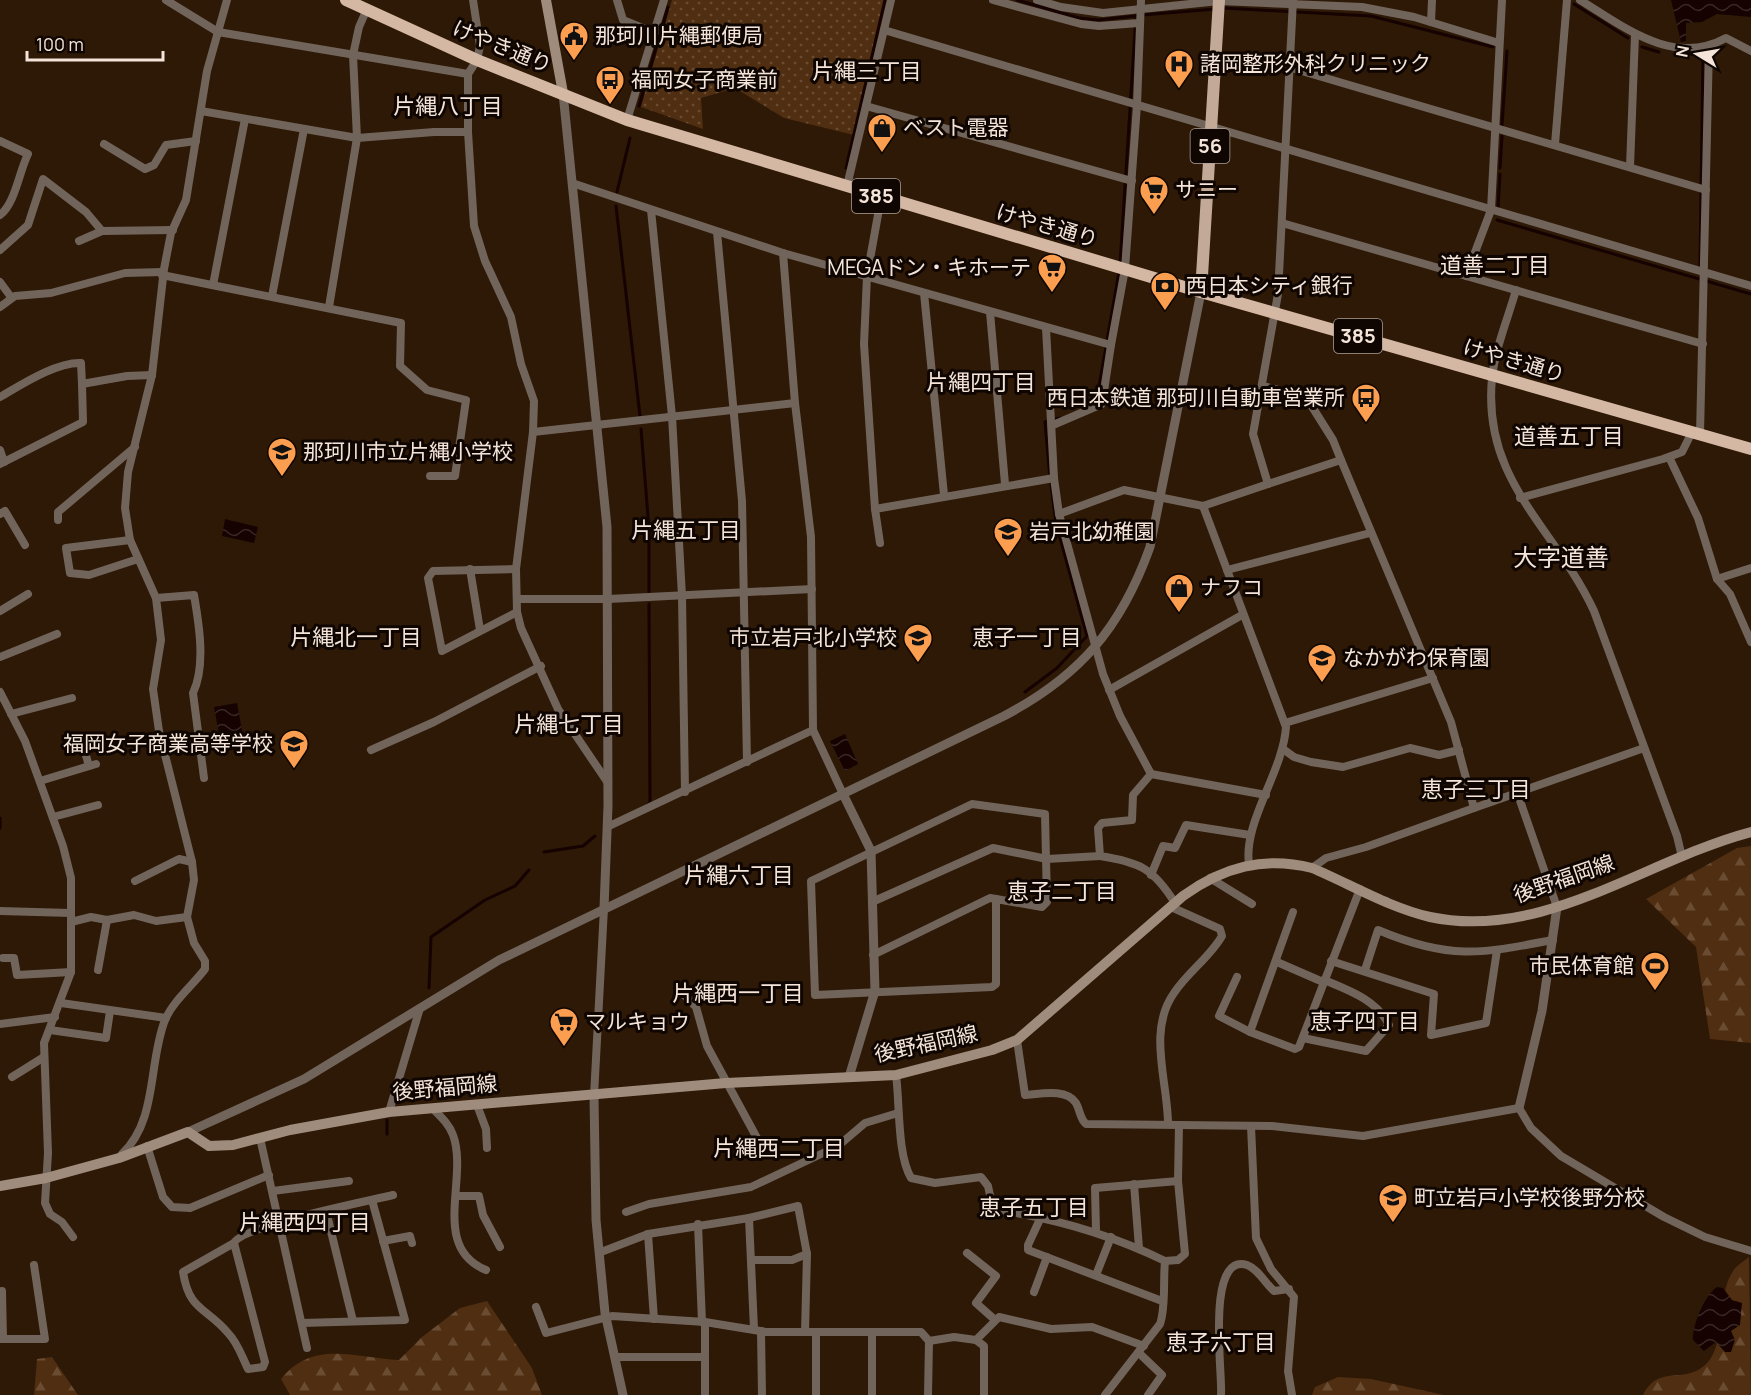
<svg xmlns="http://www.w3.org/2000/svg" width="1751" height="1395" font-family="Manrope,'Noto Sans JP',sans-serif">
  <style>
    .grass { fill: url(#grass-dots) }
    .forest { fill: url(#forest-firs) }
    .water { fill: url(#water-waves) }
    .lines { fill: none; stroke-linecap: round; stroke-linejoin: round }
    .stream { stroke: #160200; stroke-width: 3 }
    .minor { stroke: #70645b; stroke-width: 8 }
    .tertiary { stroke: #70645b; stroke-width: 9 }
    .secondary { stroke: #9f8c7d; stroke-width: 10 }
    .primary { stroke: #c3aa98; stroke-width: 12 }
    .trunk { stroke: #d4b8a4; stroke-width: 12 }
    .labels { text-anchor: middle; stroke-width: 6; stroke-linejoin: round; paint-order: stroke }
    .shield { fill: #0f0602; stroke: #afa198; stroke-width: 1.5 }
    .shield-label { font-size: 20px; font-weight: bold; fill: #f4e4d9 }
    .poi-label { font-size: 21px; fill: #f4e4d9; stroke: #0f0602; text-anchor: start }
    .street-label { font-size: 21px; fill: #f4e4d9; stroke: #0f0602 }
    .neighbourhood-label { font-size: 22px; fill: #f4e4d9; stroke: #0f0602 }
    .quarter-label { font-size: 24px; fill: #f4e4d9; stroke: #0f0602 }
  </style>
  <defs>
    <pattern id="grass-dots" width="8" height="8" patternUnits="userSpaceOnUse" patternTransform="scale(1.5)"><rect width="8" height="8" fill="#502e11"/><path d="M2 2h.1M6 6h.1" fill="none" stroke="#6a4c33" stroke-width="1.8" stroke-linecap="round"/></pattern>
    <pattern id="forest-firs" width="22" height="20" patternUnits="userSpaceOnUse" patternTransform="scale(1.5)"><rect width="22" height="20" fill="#502e11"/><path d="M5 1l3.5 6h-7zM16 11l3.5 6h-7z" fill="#6a4c33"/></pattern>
    <pattern id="water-waves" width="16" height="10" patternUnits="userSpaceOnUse" patternTransform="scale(1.5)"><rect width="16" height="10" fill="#160200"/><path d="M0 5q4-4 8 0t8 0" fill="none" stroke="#382725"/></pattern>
  </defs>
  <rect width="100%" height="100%" fill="#2e1806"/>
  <!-- grass -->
  <polygon class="grass" points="672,0 884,0 854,135 784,118 735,88 701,98 703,129 641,107"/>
  <!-- forest -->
  <g class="forest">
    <polygon points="1751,846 1751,1043 1710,1039 1696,947 1646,899 1737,848"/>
    <path d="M1749,1257L1751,1395H1643C1660,1362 1685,1387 1708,1362C1726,1341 1717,1296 1732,1273C1735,1266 1743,1262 1749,1257Z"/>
    <path d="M487,1301L532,1368L542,1395H290L281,1379C313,1339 355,1358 399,1360L422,1337L460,1308Z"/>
    <polygon points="52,1357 78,1395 34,1395 37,1359"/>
    <polygon points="1338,1377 1371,1379 1444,1395 1312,1395 1315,1387"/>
  </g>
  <!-- water -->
  <g class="water">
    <polygon points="1671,0 1751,0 1751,17 1717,14 1702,22 1686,23 1686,41 1681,42"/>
    <polygon points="225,519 258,527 254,543 222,536"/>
    <polygon points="237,703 243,736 220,740 214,707"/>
    <polygon points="845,734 858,764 845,771 830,741"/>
    <path d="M1717,1287L1723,1288L1732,1300L1742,1303L1740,1325L1731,1331L1735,1340L1731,1352H1725L1716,1342L1704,1351L1693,1340C1692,1325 1705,1295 1717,1287Z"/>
  </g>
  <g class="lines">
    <!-- stream -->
    <g class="stream">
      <polyline points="1017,0 1079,18 1098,20 1136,16"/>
      <polyline points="1574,4 1628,38"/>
      <polyline points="1223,8 1371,16 1493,47"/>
      <polyline points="1142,15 1216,9"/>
      <polyline points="1642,47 1659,52"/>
      <polyline points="1683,51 1682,53 1703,55 1700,269"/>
      <polyline points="639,106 668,7"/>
      <polyline points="1502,125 1507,51"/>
      <polyline points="846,168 885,0"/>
      <polyline points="1500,168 1502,136"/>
      <polyline points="617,192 630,138"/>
      <polyline points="616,206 640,416"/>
      <polyline points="1498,209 1500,174"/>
      <polyline points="1497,220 1751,294"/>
      <polyline points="1120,265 1136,16"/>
      <polyline points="1096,404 1119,272"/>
      <polyline points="641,429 649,529 649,592"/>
      <polyline points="1050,478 1045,422 1060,418"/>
      <polyline points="1025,692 1057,668 1087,636 1056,523 1051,484"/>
      <polyline points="647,805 650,803 649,604"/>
      <polyline points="0,818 0,828"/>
      <polyline points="544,852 583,846 595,836"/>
      <polyline points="429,988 431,937 485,900 515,886 529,870"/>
      <polyline points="387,1120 387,1134"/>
    </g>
    <!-- minor -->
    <g class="minor">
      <polyline points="166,0 218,32 468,74"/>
      <polyline points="473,0 480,46 477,60 468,74 468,132 474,226 485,261 511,317 521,364 534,401 533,432 516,569 517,612 521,628 558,709 608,783"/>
      <polyline points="617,0 623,20 655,33"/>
      <polyline points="993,0 1081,24 1099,26 1139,23"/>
      <polyline points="1037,0 1061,7 1103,13 1219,1 1362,7 1414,17 1499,43"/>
      <path d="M1580,0C1624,27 1673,67 1726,38L1751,51"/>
      <polyline points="1431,22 1432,0"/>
      <polyline points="884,30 1751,286"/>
      <polyline points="1288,67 1706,190"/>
      <polyline points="866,106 1132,181"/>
      <polyline points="201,111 357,138 434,132 468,132"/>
      <polyline points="627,120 664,0"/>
      <path d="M0,141L28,154C19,172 15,204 0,215"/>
      <polyline points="104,144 145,169 154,165 166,145 196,141"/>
      <polyline points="1555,144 1567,0"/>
      <polyline points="1630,167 1635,35"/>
      <polyline points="572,183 783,253 1111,345 1125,269 1137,105 1141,0"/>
      <polyline points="847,186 891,0"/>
      <polyline points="651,210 672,416 682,596 685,792"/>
      <polyline points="1282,223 1703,344"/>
      <polyline points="717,232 742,501 747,762"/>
      <polyline points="79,241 102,231"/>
      <polyline points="0,250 28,225 43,179 86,212 102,231 173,230"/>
      <polyline points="783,253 795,403 811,537 813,730 843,794"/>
      <polyline points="162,275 401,323 400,366 427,390 466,400 455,476 430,476"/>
      <polyline points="1466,276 1491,210 1502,0"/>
      <polyline points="0,282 11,297"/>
      <polyline points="213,285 245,119"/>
      <path d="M1516,290C1508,318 1495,349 1492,378C1482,482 1555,527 1594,611L1677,836L1682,857"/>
      <polyline points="924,293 944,495"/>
      <polyline points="272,296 304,129"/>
      <polyline points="0,307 15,296 51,293 125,273 163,272"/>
      <polyline points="329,307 357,138 353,55 359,27 367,9"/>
      <polyline points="990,312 1005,484"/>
      <polyline points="1046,328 1054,478 1059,514"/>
      <polyline points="1263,386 1306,397 1333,440 1341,460 1268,484 1253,434 1278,294 1293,0"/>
      <path d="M0,397C21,385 56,362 81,363L82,384"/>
      <polyline points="1053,425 1102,404 1111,345"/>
      <polyline points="533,432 795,403"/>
      <polyline points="1700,434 1709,47"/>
      <polyline points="0,450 4,462"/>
      <polyline points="1669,457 1698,518 1717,579 1730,594 1751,642"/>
      <polyline points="1341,460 1451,722 1474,808 1644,748"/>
      <polyline points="0,464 83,422 82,384 127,376 152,375"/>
      <polyline points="1520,498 1663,459 1682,452 1692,432"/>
      <path d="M1203,506L1286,727C1283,772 1243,822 1249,864"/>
      <polyline points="875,509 1054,478"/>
      <polyline points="0,514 5,511 25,545"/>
      <polyline points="58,520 58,512 135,447"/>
      <polyline points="130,540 66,548 70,573 89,575 138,559"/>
      <polyline points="880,543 875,509 864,344 867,276 881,198"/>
      <polyline points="470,569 480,630"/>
      <polyline points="516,569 433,571 428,578 442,651 517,612"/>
      <polyline points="1227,570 1370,533"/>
      <polyline points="1717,579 1751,568"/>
      <path d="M156,598L194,595C199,624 206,666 193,693L204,778"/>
      <polyline points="517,599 608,599 812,589"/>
      <polyline points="0,611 28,594"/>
      <polyline points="0,657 57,634"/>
      <polyline points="1109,690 1242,615"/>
      <polyline points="0,692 25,741 63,846 71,878 71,972 44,1043 48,1153 45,1203 50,1214 62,1222 73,1237"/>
      <polyline points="11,714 72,698"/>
      <polyline points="1285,723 1433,678"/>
      <polyline points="83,745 89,766"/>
      <polyline points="1283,749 1294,757 1311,762 1343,767 1410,748 1439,755 1459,750"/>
      <polyline points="371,750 434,722 541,666"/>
      <polyline points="1151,774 1120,716 1103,674 1059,514 1124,490 1203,506 1268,484"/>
      <path d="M1151,774L1133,795L1132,820L1102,823L1098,828L1100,856C1139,862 1153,868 1175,903"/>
      <polyline points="1151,774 1266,795"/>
      <polyline points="40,781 96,764"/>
      <polyline points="1517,792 1557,907"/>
      <polygon points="972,804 1045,814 1047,902 1042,907 996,899 996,984 992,987 815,995 811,881"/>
      <polyline points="53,817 98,805"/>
      <polyline points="607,827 813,730"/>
      <polyline points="1312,868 1326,858 1366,847 1474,808"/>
      <polyline points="1151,875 1163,846 1175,848 1186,825 1250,835"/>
      <polyline points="1210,878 1252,904"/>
      <polyline points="135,881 179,859 192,862"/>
      <polyline points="872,902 993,848 1047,859 1100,856"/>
      <polyline points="0,911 71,913"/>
      <polyline points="71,922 91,917 107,920 134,915 156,921 187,917"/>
      <polyline points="873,955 990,898 996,899"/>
      <polyline points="3,958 14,958 17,975 71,972"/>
      <polyline points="1331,961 1434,994 1431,1035 1486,1023 1497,950"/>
      <polyline points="1277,962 1323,982"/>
      <polyline points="98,970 107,920"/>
      <path d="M1365,970L1378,930C1449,960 1480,954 1553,940"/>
      <polyline points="1237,977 1219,1016 1250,1032 1295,1049 1299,1047 1360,889"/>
      <polyline points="682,993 696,1007 707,1046 757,1138"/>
      <polyline points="61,1003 166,1018"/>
      <polyline points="0,1024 55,1017"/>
      <polyline points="50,1030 106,1038 110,1011"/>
      <polyline points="1250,1032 1293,912"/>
      <path d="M1303,1038L1366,1051L1389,1025C1377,1000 1348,990 1324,980"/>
      <path d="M1017,1040L1025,1095C1040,1094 1066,1088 1076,1103C1080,1110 1080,1119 1086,1124L1272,1126L1363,1136L1519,1108L1531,1128L1561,1156L1664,1217L1705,1237L1751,1251"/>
      <path d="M896,1075C900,1104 897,1154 911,1178L935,1183L981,1177L988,1186L993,1209C1053,1218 1110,1234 1165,1261"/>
      <polyline points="12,1077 44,1057"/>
      <polyline points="594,1096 604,908"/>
      <polyline points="477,1105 486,1129 487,1148"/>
      <path d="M433,1109C441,1117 449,1124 453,1135C469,1178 430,1247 486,1270"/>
      <polyline points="389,1112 420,1008"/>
      <path d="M1168,1124C1168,1082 1147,1031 1174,993C1188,972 1210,957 1222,936L1220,929L1171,907"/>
      <polyline points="1251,1126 1256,1238 1271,1269 1294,1297 1288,1371 1292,1395"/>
      <polyline points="260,1138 307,1348"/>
      <polyline points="147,1146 163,1197 172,1207 190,1208 269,1175"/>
      <path d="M122,1154C158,1120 148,1063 165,1020C173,1001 193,985 205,969V961L194,943L187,917L194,880L192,862L159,731L153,689L161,640L156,598L130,540L125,508L128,472L152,375L164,269L171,233L186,200L207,71L227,0"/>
      <polyline points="1134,1184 1139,1248"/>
      <polyline points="273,1191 349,1181"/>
      <polyline points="456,1196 479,1196 483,1215 500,1247"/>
      <polyline points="326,1211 353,1321"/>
      <polyline points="626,1212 649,1204 751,1187 838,1146 865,1123 898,1113"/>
      <polyline points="1041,1217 1028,1245 1028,1250 1162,1301"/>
      <polyline points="749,1218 798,1206 807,1254 792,1260 751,1260"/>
      <polyline points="698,1224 702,1322"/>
      <polyline points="1096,1231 1095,1188 1178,1181"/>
      <polyline points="648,1234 654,1319"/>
      <polyline points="383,1241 410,1236 412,1243"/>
      <path d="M234,1243L265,1362L263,1367L248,1369C242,1357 238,1343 228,1333C206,1307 189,1311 183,1272L234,1243C241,1226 369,1201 393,1195"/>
      <polyline points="601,1252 648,1234 749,1218 754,1329"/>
      <polyline points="967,1253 996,1276 976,1303 994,1319"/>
      <polyline points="1096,1275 1111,1237"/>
      <polyline points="2,1291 3,1339"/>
      <polyline points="1034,1292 1047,1257"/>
      <polyline points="536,1307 546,1333 612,1316 705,1322 766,1332 921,1332 929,1341 928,1395"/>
      <polyline points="705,1322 705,1395"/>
      <polyline points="302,1323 405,1320 372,1200"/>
      <polyline points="761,1331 762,1395"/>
      <polyline points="805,1332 807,1254"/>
      <polyline points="816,1332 816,1395"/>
      <polyline points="872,1332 872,1395"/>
      <polyline points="0,1339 45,1339 34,1265"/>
      <polyline points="976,1340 984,1346 984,1395"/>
      <polyline points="929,1341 954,1337 976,1340 999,1317 1051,1329 1092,1327 1144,1346"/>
      <polyline points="1139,1353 1162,1375 1148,1395"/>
      <polyline points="615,1357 705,1357"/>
      <path d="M1105,1395L1160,1324C1166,1307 1163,1280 1165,1261L1178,1260L1185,1254L1178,1181L1179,1125"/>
      <path d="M1221,1395C1223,1376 1205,1252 1247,1265C1258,1269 1265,1283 1274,1291L1289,1289"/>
    </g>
    <!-- tertiary -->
    <g class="tertiary">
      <polyline points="563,93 607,527 608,806 604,908"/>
      <polyline points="843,794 871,851 875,991 849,1077"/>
      <polyline points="594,1096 596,1220 605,1313 623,1395"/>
      <polyline points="1519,1108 1542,1011 1557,907"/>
      <path d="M188,1132L304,1079L499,960L1004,716C1080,676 1121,628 1150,547L1201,292"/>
    </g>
    <!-- secondary -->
    <g class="secondary">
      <polyline points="546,0 563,93"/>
      <path d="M0,1186L46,1178L119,1158L188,1132L209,1146L233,1145L290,1130L389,1112L726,1083L896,1075L992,1050L1017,1040L1183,896C1223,867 1264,856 1312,868C1350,884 1390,908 1430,917C1544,941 1645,860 1751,832"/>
    </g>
    <!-- primary -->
    <polyline class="primary" points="1201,292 1219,0"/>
    <!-- trunk -->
    <polyline class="trunk" points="346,0 477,60 627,120 1201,292 1751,449"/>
  </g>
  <!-- icons -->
  <defs>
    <g id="civic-pin" transform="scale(1.5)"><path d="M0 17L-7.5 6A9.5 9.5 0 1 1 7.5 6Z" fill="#fb9e50" stroke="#0f0602"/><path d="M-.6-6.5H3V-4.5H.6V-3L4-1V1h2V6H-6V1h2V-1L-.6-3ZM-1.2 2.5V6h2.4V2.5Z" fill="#111"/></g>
    <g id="hospital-pin" transform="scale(1.5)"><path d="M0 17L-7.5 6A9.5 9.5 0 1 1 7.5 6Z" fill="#fb9e50" stroke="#0f0602"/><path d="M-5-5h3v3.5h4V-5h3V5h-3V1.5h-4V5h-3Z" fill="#111"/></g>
    <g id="bus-pin" transform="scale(1.5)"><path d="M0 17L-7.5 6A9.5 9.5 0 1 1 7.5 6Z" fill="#fb9e50" stroke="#0f0602"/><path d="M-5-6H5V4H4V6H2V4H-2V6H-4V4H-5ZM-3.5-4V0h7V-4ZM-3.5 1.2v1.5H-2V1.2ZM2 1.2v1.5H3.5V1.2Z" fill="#111"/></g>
    <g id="shop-pin" transform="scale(1.5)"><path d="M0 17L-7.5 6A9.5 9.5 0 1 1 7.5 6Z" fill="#fb9e50" stroke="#0f0602"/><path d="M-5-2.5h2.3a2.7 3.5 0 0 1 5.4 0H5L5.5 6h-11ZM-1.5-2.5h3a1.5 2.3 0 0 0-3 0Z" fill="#111"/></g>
    <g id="supermarket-pin" transform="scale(1.5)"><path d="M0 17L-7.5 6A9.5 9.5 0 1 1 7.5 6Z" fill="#fb9e50" stroke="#0f0602"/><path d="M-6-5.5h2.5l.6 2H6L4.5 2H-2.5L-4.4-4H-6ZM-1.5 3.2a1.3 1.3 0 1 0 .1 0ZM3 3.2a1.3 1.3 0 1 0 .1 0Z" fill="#111"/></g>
    <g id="bank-pin" transform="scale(1.5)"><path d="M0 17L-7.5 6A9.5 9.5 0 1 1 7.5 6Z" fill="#fb9e50" stroke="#0f0602"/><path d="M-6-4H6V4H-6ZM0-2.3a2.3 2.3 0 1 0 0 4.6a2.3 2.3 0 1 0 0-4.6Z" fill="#111"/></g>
    <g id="school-pin" transform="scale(1.5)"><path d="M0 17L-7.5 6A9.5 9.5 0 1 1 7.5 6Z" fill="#fb9e50" stroke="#0f0602"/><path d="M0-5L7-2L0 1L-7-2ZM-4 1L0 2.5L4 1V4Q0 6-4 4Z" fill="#111"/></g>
    <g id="stadium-pin" transform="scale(1.5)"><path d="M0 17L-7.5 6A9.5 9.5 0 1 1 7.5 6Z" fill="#fb9e50" stroke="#0f0602"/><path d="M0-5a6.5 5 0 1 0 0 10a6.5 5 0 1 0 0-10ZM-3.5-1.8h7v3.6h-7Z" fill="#111"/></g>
  </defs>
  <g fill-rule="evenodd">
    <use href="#civic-pin" x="574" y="36"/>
    <use href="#hospital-pin" x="1179" y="64"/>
    <use href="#bus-pin" x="610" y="80"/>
    <use href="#shop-pin" x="882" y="128"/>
    <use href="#supermarket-pin" x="1154" y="190"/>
    <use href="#supermarket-pin" x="1052" y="268"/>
    <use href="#bank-pin" x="1165" y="286"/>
    <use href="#bus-pin" x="1366" y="398"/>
    <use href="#school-pin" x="282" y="452"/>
    <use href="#school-pin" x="1008" y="532"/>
    <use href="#shop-pin" x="1179" y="588"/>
    <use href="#school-pin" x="918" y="638"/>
    <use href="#school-pin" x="1322" y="658"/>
    <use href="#school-pin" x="294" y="744"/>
    <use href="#stadium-pin" x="1655" y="966"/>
    <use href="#supermarket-pin" x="564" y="1022"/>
    <use href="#school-pin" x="1393" y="1198"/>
  </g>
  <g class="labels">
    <!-- shield labels -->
    <g class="shield">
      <rect x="1190.5" y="129" width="39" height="34" rx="4.5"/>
      <rect x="852" y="179" width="48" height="34" rx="4.5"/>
      <rect x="1334" y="319" width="48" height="34" rx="4.5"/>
    </g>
    <g class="shield-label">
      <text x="1210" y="153">56</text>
      <text x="876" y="203">385</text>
      <text x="1358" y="343">385</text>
    </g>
    <!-- poi labels -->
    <g class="poi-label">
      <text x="595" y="43">那珂川片縄郵便局</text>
      <text x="1200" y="71">諸岡整形外科クリニック</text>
      <text x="631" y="87">福岡女子商業前</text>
      <text x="903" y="135">ベスト電器</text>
      <text x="1175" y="197">サニー</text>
      <text x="1031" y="275" text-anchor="end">MEGAドン・キホーテ</text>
      <text x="1186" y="293">西日本シティ銀行</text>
      <text x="1345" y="405" text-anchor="end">西日本鉄道 那珂川自動車営業所</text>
      <text x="303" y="459">那珂川市立片縄小学校</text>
      <text x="1029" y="539">岩戸北幼稚園</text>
      <text x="1200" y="595">ナフコ</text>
      <text x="897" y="645" text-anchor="end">市立岩戸北小学校</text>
      <text x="1343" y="665">なかがわ保育園</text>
      <text x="273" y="751" text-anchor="end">福岡女子商業高等学校</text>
      <text x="1634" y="973" text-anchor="end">市民体育館</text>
      <text x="585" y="1029">マルキョウ</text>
      <text x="1414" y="1205">町立岩戸小学校後野分校</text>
    </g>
    <!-- street labels -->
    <g class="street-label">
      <text transform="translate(502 47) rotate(22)" y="7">けやき通り</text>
      <text transform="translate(1047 226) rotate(16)" y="7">けやき通り</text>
      <text transform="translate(1514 361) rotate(16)" y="7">けやき通り</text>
      <text transform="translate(1564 879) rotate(-19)" y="7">後野福岡線</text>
      <text transform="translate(926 1044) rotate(-12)" y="7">後野福岡線</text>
      <text transform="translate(445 1088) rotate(-5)" y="7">後野福岡線</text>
    </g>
    <!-- neighbourhood labels -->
    <g class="neighbourhood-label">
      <text x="867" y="79">片縄三丁目</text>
      <text x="448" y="114">片縄八丁目</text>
      <text x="1495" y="273">道善二丁目</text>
      <text x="981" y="390">片縄四丁目</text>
      <text x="1569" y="444">道善五丁目</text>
      <text x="686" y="538">片縄五丁目</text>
      <text x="356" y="645">片縄北一丁目</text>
      <text x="1027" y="645">恵子一丁目</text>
      <text x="569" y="732">片縄七丁目</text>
      <text x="1476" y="797">恵子三丁目</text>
      <text x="739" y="883">片縄六丁目</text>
      <text x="1062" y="899">恵子二丁目</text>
      <text x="738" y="1001">片縄西一丁目</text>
      <text x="1365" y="1029">恵子四丁目</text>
      <text x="779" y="1156">片縄西二丁目</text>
      <text x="1034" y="1215">恵子五丁目</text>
      <text x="305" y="1230">片縄西四丁目</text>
      <text x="1221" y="1350">恵子六丁目</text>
    </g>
    <!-- quarter labels -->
    <g class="quarter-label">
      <text x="1561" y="566">大字道善</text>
    </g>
  </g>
  <!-- north arrow -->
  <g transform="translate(1697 54) rotate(281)" stroke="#0f0602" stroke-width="4.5" paint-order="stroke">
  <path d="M0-4.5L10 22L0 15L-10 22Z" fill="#f4e4d9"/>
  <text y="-9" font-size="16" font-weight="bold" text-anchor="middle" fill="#f4e4d9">N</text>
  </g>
  <!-- scale -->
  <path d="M27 51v9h136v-9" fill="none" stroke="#f4e4d9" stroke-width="3"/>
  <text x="36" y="51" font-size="18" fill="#f4e4d9" stroke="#0f0602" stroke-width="4.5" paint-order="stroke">100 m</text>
</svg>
